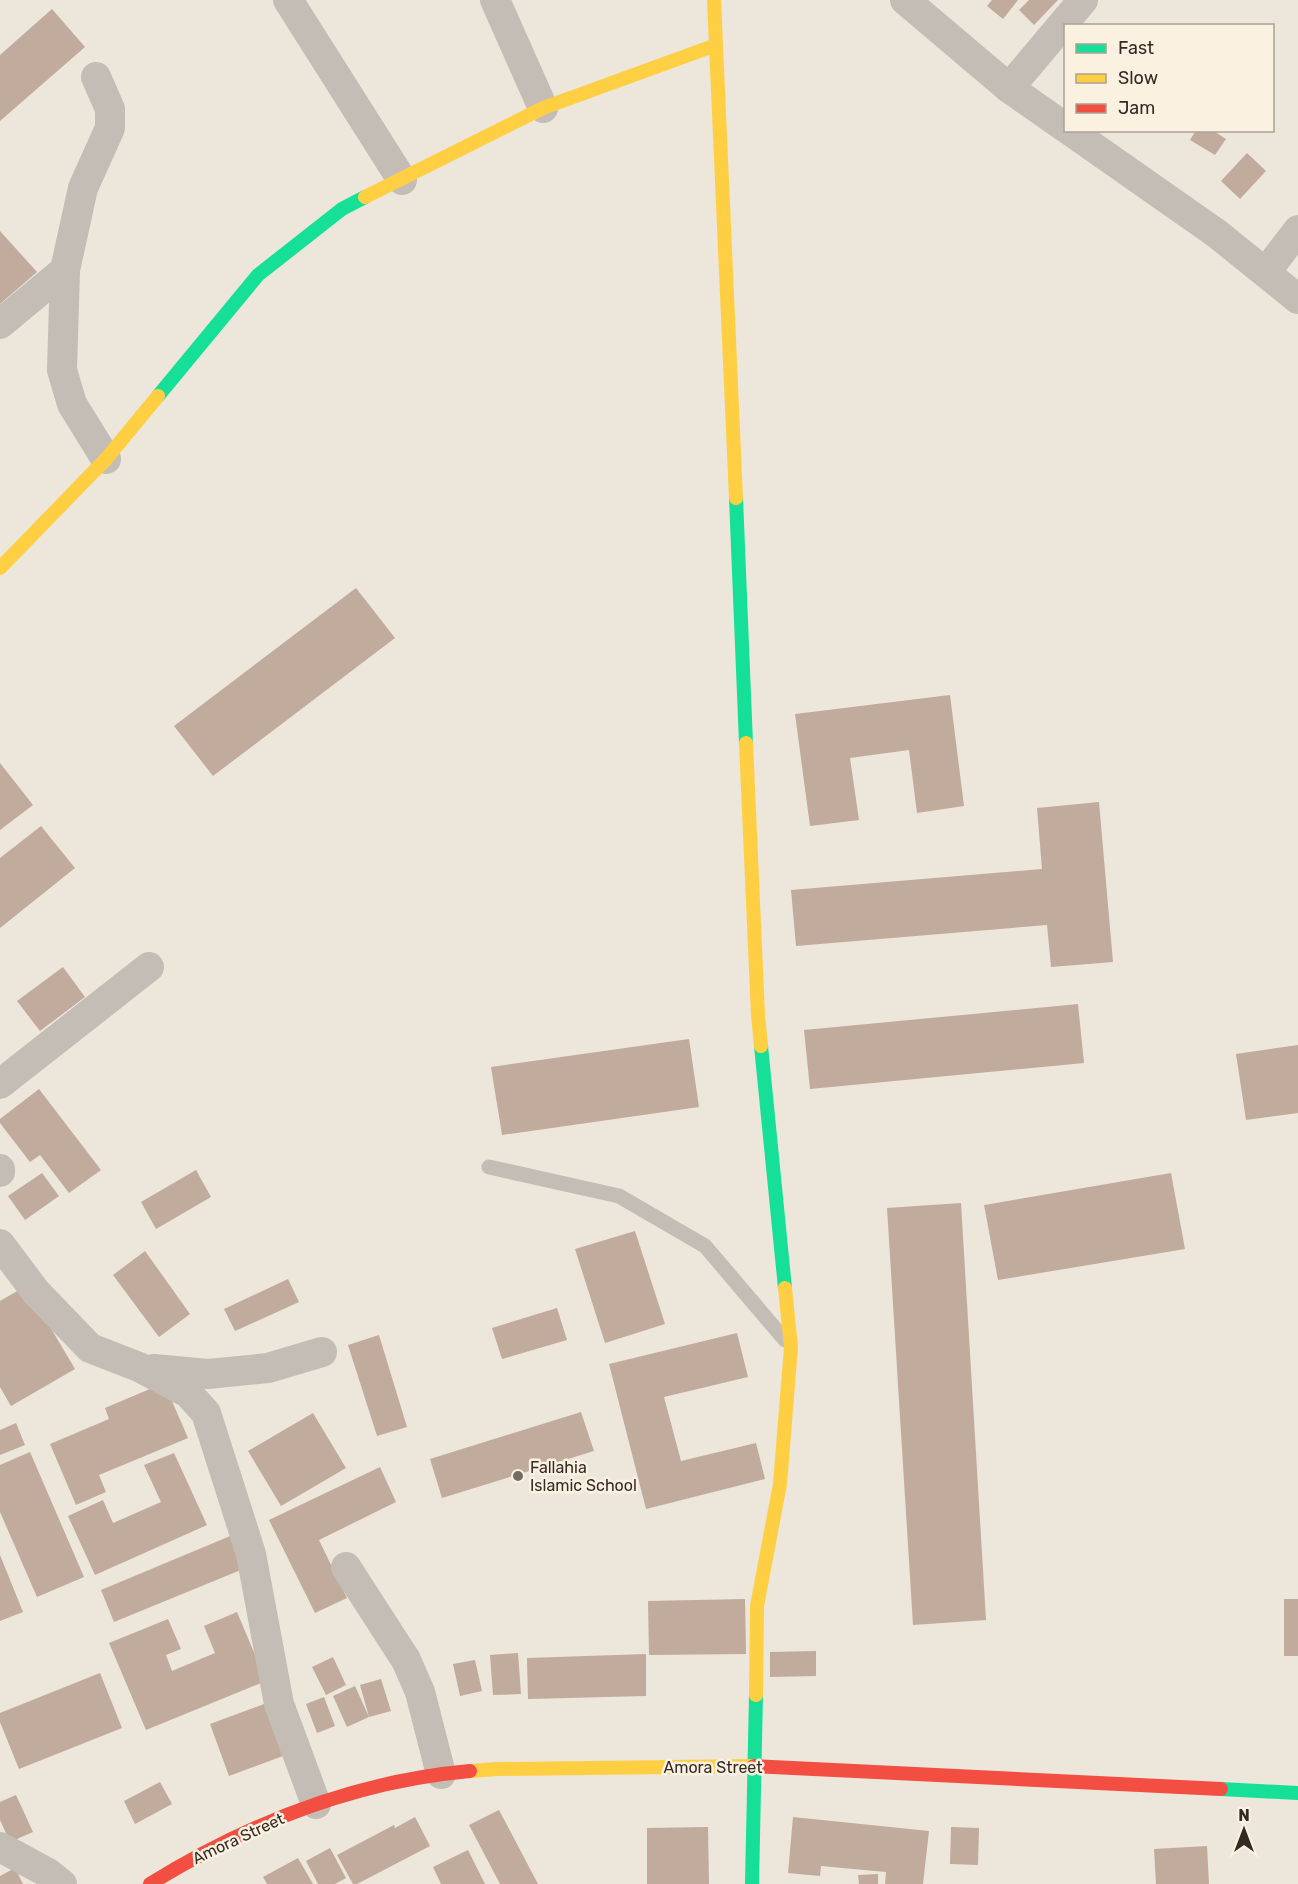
<svg xmlns="http://www.w3.org/2000/svg" width="1298" height="1884" font-family="Rubik,sans-serif">
  <style>
    .building { fill: #c1ab9c }
    .lines { fill: none; stroke-linecap: round; stroke-linejoin: round }
    .lane { stroke: #c4bdb5; stroke-width: 15 }
    .street { stroke: #c4bdb5; stroke-width: 30 }
    .fast { stroke: #16e098; stroke-width: 14 }
    .slow { stroke: #ffcf43; stroke-width: 14 }
    .jam { stroke: #f24e42; stroke-width: 14 }
    .poi-dot { fill: #746c64; stroke: #faf1e1; stroke-width: 2 }
    .labels { text-anchor: middle; stroke-width: 5; stroke-linejoin: round; paint-order: stroke }
    .poi-label { font-size: 16px; fill: #342a24; stroke: #faf1e1; text-anchor: start }
    .street-label { font-size: 16px; fill: #342a24; stroke: #faf1e1 }
  </style>
  <rect width="100%" height="100%" fill="#ece6db"/>
  <!-- building -->
  <g class="building">
    <polygon points="992,0 1018,0 1003,19 987,6"/>
    <polygon points="1029,0 1058,0 1034,25 1019,10"/>
    <polygon points="52,9 85,47 0,121 0,55"/>
    <polygon points="1196,130 1212,130 1226,139 1215,155 1190,140"/>
    <polygon points="1247,153 1266,171 1240,199 1221,181"/>
    <polygon points="0,231 37,272 0,304"/>
    <polygon points="356,588 395,638 213,776 174,726"/>
    <polygon points="950,695 964,806 917,813 909,750 850,758 859,820 810,826 795,714"/>
    <polygon points="0,763 33,805 0,830"/>
    <polygon points="1099,802 1113,962 1051,967 1047,925 796,946 791,890 1042,869 1037,808"/>
    <polygon points="41,826 75,868 0,928 0,858"/>
    <polygon points="63,967 85,997 40,1031 17,1001"/>
    <polygon points="1078,1004 1084,1063 810,1089 804,1030"/>
    <polygon points="689,1039 699,1107 502,1135 491,1067"/>
    <polygon points="1298,1045 1298,1113 1246,1120 1236,1054"/>
    <polygon points="39,1089 101,1170 69,1193 40,1155 30,1162 0,1123 0,1119"/>
    <polygon points="196,1170 211,1197 156,1229 141,1202"/>
    <polygon points="42,1173 59,1196 25,1220 8,1196"/>
    <polygon points="1171,1173 1185,1249 998,1280 984,1205"/>
    <polygon points="961,1203 986,1620 913,1625 887,1208"/>
    <polygon points="635,1231 665,1324 605,1343 575,1249"/>
    <polygon points="145,1251 190,1314 159,1337 113,1275"/>
    <polygon points="288,1279 299,1302 235,1331 224,1309"/>
    <polygon points="26,1286 75,1369 11,1406 0,1387 0,1301"/>
    <polygon points="557,1308 567,1340 502,1359 492,1328"/>
    <polygon points="737,1333 748,1377 664,1397 681,1461 756,1443 765,1479 646,1509 609,1364"/>
    <polygon points="379,1335 407,1427 377,1436 348,1345"/>
    <polygon points="164,1383 188,1438 99,1475 106,1492 76,1505 50,1444 109,1419 105,1408"/>
    <polygon points="581,1412 594,1451 442,1498 430,1459"/>
    <polygon points="313,1413 346,1468 281,1506 248,1451"/>
    <polygon points="16,1423 25,1445 0,1455 0,1430"/>
    <polygon points="30,1452 84,1577 37,1597 0,1512 0,1465"/>
    <polygon points="174,1453 207,1525 95,1575 68,1516 103,1500 113,1523 161,1502 144,1465"/>
    <polygon points="380,1467 396,1502 319,1540 347,1598 315,1613 269,1520"/>
    <polygon points="235,1534 248,1567 114,1622 101,1590"/>
    <polygon points="0,1555 23,1612 0,1621"/>
    <polygon points="745,1599 746,1654 649,1655 648,1601"/>
    <rect x="1284" y="1599" width="14" height="57"/>
    <polygon points="237,1612 266,1681 146,1730 109,1643 168,1619 181,1649 166,1655 172,1671 215,1653 204,1626"/>
    <polygon points="816,1651 816,1676 770,1677 770,1652"/>
    <polygon points="518,1653 521,1694 493,1695 490,1655"/>
    <polygon points="646,1654 646,1696 528,1699 527,1658"/>
    <polygon points="333,1657 346,1685 326,1695 312,1667"/>
    <polygon points="475,1660 482,1691 460,1696 453,1664"/>
    <polygon points="100,1673 122,1728 19,1769 0,1722 0,1713"/>
    <polygon points="381,1679 391,1711 369,1717 360,1685"/>
    <polygon points="355,1686 369,1717 347,1727 333,1696"/>
    <polygon points="324,1697 335,1726 317,1733 306,1704"/>
    <polygon points="264,1704 283,1756 229,1776 210,1724"/>
    <polygon points="160,1782 172,1804 135,1824 124,1801"/>
    <polygon points="16,1795 33,1832 10,1842 0,1820 0,1802"/>
    <polygon points="499,1810 538,1884 500,1884 469,1825"/>
    <polygon points="415,1817 430,1846 357,1884 353,1884 337,1855 394,1825 395,1828"/>
    <polygon points="793,1817 929,1831 923,1884 885,1884 886,1872 821,1866 820,1876 788,1873"/>
    <polygon points="708,1827 709,1884 647,1884 647,1828"/>
    <polygon points="951,1827 979,1828 978,1865 950,1864"/>
    <polygon points="1207,1846 1209,1884 1156,1884 1154,1849"/>
    <polygon points="330,1848 346,1878 335,1884 318,1884 306,1861"/>
    <polygon points="468,1850 485,1884 441,1884 433,1867"/>
    <polygon points="298,1858 313,1884 267,1884 263,1877"/>
    <polygon points="15,1868 23,1884 0,1884 0,1876"/>
    <polygon points="878,1874 878,1884 859,1884 858,1875"/>
  </g>
  <g class="lines">
    <!-- lane -->
    <polyline class="lane" points="489,1167 619,1196 705,1246 785,1340"/>
    <!-- street -->
    <g class="street">
      <polyline points="288,0 402,180"/>
      <polyline points="495,0 543,108"/>
      <polyline points="905,0 1009,88 1066,128"/>
      <polyline points="96,77 110,109 110,128 83,188 65,270 62,370 72,404 106,459"/>
      <polyline points="1009,88 1083,0"/>
      <polyline points="1069,130 1216,233 1298,299"/>
      <polyline points="1266,272 1298,230"/>
      <polyline points="0,324 65,270"/>
      <polyline points="0,1084 149,967"/>
      <polyline points="0,1169 0,1172"/>
      <polyline points="0,1244 36,1292 90,1348 139,1367 188,1393 206,1413 251,1554 279,1704 316,1804"/>
      <polyline points="154,1369 208,1374 268,1368 322,1352"/>
      <polyline points="346,1567 406,1660 420,1692 441,1774"/>
      <polyline points="0,1847 48,1873 62,1884"/>
    </g>
    <!-- fast -->
    <g class="fast">
      <polyline points="158,396 258,275 342,209 365,197"/>
      <polyline points="736,498 746,743"/>
      <polyline points="761,1046 785,1288"/>
      <polyline points="1221,1789 1298,1793"/>
      <polyline points="752,1884 756,1695"/>
    </g>
    <!-- slow -->
    <g class="slow">
      <polyline points="714,0 736,498"/>
      <polyline points="365,197 543,108 716,45"/>
      <polyline points="0,568 106,459 158,396"/>
      <polyline points="746,743 758,1015 761,1046"/>
      <polyline points="756,1695 757,1606 780,1484 791,1347 785,1288"/>
      <polyline points="470,1771 498,1769 754,1766"/>
    </g>
    <!-- jam -->
    <g class="jam">
      <polyline points="754,1766 1221,1789"/>
      <path d="M150,1884C247,1824 356,1781 470,1771"/>
    </g>
  </g>
  <!-- markers -->
  <circle class="poi-dot" cx="518" cy="1476" r="6"/>
  <g class="labels">
    <!-- poi labels -->
    <g class="poi-label">
      <text x="530" y="1473">Fallahia<tspan x="530" dy="18">Islamic School</tspan></text>
    </g>
    <!-- street labels -->
    <g class="street-label">
      <text x="713" y="1773">Amora Street</text>
      <text transform="translate(238 1838) rotate(-25)" y="6">Amora Street</text>
    </g>
  </g>
  <!-- legend -->
  <rect x="1064" y="24" width="210" height="108" fill="#faf1e1" stroke="#aba195" stroke-width="1.5"/>
  <rect x="1076" y="44" width="30" height="9" fill="#16e098" stroke="#aba195" stroke-width="1.5"/>
  <text x="1118" y="54" font-size="18" fill="#342a24">Fast</text>
  <rect x="1076" y="74" width="30" height="9" fill="#ffcf43" stroke="#aba195" stroke-width="1.5"/>
  <text x="1118" y="84" font-size="18" fill="#342a24">Slow</text>
  <rect x="1076" y="104" width="30" height="9" fill="#f24e42" stroke="#aba195" stroke-width="1.5"/>
  <text x="1118" y="114" font-size="18" fill="#342a24">Jam</text>
  <!-- north arrow -->
  <g transform="translate(1244 1830)" stroke="#faf1e1" stroke-width="4.5" paint-order="stroke">
  <path d="M0-4.5L10 22L0 15L-10 22Z" fill="#342a24"/>
  <text y="-9" font-size="16" font-weight="bold" text-anchor="middle" fill="#342a24">N</text>
  </g>
</svg>
